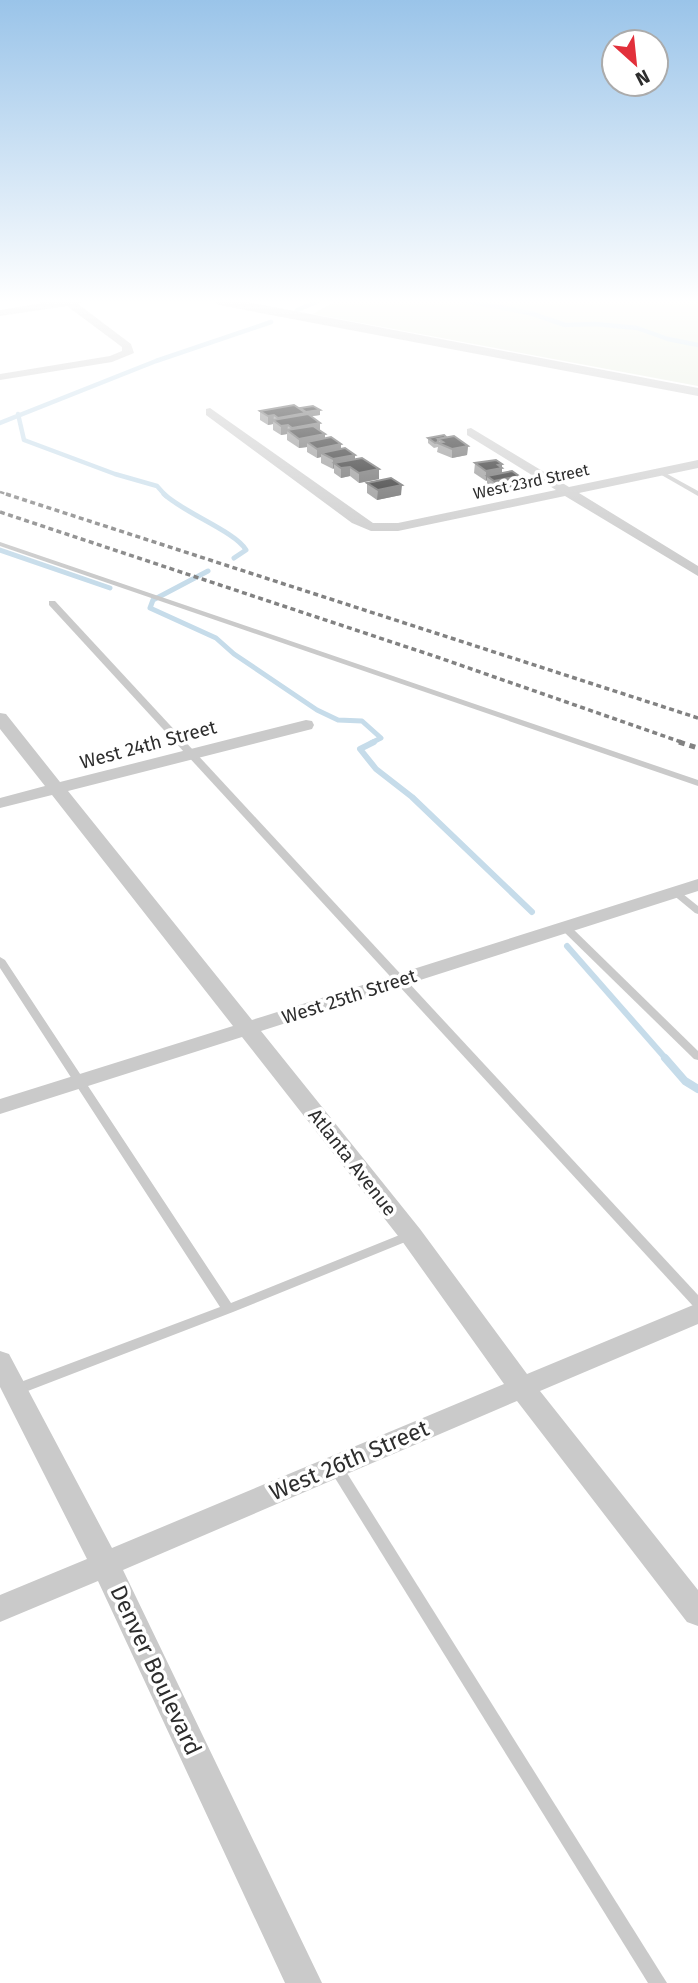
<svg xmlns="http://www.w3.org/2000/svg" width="698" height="1983" font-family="'Fira Sans',sans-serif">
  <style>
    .green { fill: #e3eada }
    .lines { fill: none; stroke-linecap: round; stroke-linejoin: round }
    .stream-far3 { stroke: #c6dcea; stroke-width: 4.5 }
    .stream-far2 { stroke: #c6dcea; stroke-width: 5 }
    .stream-far1 { stroke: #c6dcea; stroke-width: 6 }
    .stream { stroke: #c6dcea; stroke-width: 8 }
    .service { fill: #cacaca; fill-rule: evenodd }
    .minor { fill: #cacaca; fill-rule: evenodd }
    .tertiary { fill: #cacaca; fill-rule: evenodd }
    .rail-far2 { stroke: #828282; stroke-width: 2.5; stroke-dasharray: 4.5 2.5; stroke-linecap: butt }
    .rail-far1 { stroke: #828282; stroke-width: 3.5; stroke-dasharray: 5 3.5; stroke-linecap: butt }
    .rail { stroke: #828282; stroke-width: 5; stroke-dasharray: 6 5; stroke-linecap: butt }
    .wall { fill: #8a8a8a }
    .shaded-wall { fill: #5a5a5a }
    .building { fill: #141414; stroke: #5a5a5a; stroke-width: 2 }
    .labels { text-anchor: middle; stroke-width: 7; stroke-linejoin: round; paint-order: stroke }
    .far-street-label { font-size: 16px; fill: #2d2d2d; stroke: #fff }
    .street-label { font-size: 19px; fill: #2d2d2d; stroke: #fff }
    .near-street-label { font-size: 23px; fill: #2d2d2d; stroke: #fff }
  </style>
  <rect width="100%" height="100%" fill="#fff"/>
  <!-- green -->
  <polygon class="green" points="336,301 698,301 698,386 313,314"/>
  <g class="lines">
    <!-- stream-far3 -->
    <g class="stream-far3">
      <polyline points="466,301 530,313 565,325 595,324 637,328 668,339 698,345"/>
      <polyline points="297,310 319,301"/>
      <polyline points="18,414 24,440 115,474 157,486 166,496"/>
      <polyline points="0,423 156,361 271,322"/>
    </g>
    <!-- stream-far2 -->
    <g class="stream-far2">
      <path d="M164,494C184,513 236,532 246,550L234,558"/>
      <polyline points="0,550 110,588"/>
      <polyline points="208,571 153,600 150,608 216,638 234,654 317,710 338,720 362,721 381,738 371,743"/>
    </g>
    <!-- stream-far1 -->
    <g class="stream-far1">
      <polyline points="374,742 360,749 376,769 412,797 532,912"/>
      <polyline points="567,946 667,1060"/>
    </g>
    <!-- stream -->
    <polyline class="stream" points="665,1058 685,1081 698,1089"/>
    <!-- service -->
    <g class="service">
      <polygon points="34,301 45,301 58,305 55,307"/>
      <polygon points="660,470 698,491 698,496 658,473 658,471"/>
      <polygon points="0,542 698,780 698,786 0,546"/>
      <polygon points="49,601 55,601 698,1295 698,1308 693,1306 49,605"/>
      <polygon points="675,889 678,890 698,906 698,914 695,913 672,894 670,892"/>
      <polygon points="565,924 569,925 698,1051 698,1060 694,1059 561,929 560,927"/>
      <polygon points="0,957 5,960 231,1303 407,1232 415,1232 417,1235 415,1238 233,1312 20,1394 15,1395 10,1394 8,1390 10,1386 220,1307 0,968"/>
      <polygon points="335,1460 340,1462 667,1983 648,1983 330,1470 328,1466 330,1462"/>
    </g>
    <!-- minor -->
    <g class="minor">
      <polygon points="56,301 85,301 78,304 131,344 134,353 112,362 0,380 0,374 110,356 122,351 122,347 67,306 0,316 0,310"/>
      <polygon points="210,408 373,523 398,523 556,490 467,435 467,429 471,428 569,487 698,460 698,468 579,493 698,566 698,576 565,496 398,531 371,531 352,523 206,415 206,409"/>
      <polygon points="0,713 6,714 60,782 306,720 312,721 314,725 312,729 68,791 252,1020 698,879 698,891 261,1031 420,1229 527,1374 698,1303 698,1324 540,1391 698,1590 698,1626 687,1622 517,1401 123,1570 322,1983 285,1983 98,1581 0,1622 0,1595 87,1559 0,1387 0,1351 9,1354 112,1548 504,1384 402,1241 242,1037 0,1114 0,1099 233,1026 52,795 0,808 0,798 45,786 0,729"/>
    </g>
    <!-- tertiary -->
    <polygon class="tertiary" points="213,301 242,301 698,388 698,396 219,305"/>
    <!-- rail-far2 -->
    <polyline class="rail-far2" points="0,492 12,496"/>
    <!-- rail-far1 -->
    <g class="rail-far1">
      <polyline points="6,494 698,718"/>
      <polyline points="0,512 437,657 684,743"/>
    </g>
    <!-- rail -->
    <polyline class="rail" points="679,742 698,748"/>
  </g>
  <!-- wall -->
  <g class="wall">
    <polygon points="300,408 320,410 320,415 311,416 320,431 325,434 325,439 341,449 355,455 355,459 379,479 359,483 350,476 341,478 334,473 334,468 333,469 321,463 321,457 317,458 307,452 307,447 299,448 287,440 287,434 281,435 273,430 273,424 268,425 260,420 260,411"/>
    <polygon points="428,438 447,438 468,446 467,455 452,458 437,452 438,447 434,448 428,443"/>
    <polygon points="475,463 502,464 502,473 519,476 518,486 494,490 487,486 487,480 486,481 474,473"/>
    <polygon points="367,483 401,495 377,500 367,493"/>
  </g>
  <!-- shaded-wall -->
  <g class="shaded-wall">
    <polygon points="320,410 320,415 306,417 288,425 287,434 281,435 281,426 278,424 278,418"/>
    <polygon points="274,415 273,424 268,425 268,416"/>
    <polygon points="320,423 320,432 292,434 292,428"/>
    <polygon points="325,434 325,443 307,442 307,447 299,448 299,439"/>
    <polygon points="341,444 341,454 321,453 321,457 317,458 317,449"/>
    <polygon points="468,446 467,455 452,458 452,449"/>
    <polygon points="355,455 355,464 334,463 334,468 333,469 333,459"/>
    <polygon points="502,464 502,477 487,476 487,480 486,481 486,471"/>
    <polygon points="350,467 350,476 341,478 341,468"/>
    <polygon points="379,469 379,479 359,483 359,473"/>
    <polygon points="519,476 518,486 494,490 494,481"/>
    <polygon points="402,485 401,495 377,500 378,490"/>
  </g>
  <!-- building -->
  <g class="building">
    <polygon points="294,405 306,413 278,418 274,415 268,416 260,411"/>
    <polygon points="313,406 320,410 306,412 300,408"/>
    <polygon points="308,414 320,423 292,428 288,425 281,426 273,420"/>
    <polygon points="313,426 325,434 299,439 287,430"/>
    <polygon points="444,435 447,438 438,439 438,442 435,443 428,438"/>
    <polygon points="454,436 468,446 452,449 438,443 443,442 438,439"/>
    <polygon points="331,437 341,444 317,449 307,442"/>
    <polygon points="345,448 355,455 333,459 321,453"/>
    <polygon points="362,458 379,469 359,473 350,467 341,468 334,463"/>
    <polygon points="496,460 502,464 498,465 502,468 486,471 475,463"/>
    <polygon points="512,471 519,476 494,481 487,476"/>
    <polygon points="391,478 402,485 378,490 367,483"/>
  </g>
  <!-- sky -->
  <linearGradient id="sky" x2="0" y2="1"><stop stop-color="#9ac4e9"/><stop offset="0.52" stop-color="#fff"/><stop offset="1" stop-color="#fff" stop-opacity="0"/></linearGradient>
  <rect width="698" height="579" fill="url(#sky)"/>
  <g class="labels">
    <!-- far-street labels -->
    <g class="far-street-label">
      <text transform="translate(531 481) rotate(-12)" y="6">West 23rd Street</text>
    </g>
    <!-- street labels -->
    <g class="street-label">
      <text transform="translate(148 744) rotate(-15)" y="7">West 24th Street</text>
      <text transform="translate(349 996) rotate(-18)" y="7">West 25th Street</text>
      <text transform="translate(353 1162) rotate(52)" y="7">Atlanta Avenue</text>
    </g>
    <!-- near-street labels -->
    <g class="near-street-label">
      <text transform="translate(349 1460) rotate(-23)" y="8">West 26th Street</text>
      <text transform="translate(156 1670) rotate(65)" y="8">Denver Boulevard</text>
    </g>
  </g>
  <!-- north arrow -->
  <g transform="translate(635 63) rotate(153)"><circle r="33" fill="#ffffff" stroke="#ababab" stroke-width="2"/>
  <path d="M0-5L12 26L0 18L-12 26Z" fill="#e2303b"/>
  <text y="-10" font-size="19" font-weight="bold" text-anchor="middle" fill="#2d2d2d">N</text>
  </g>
</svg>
